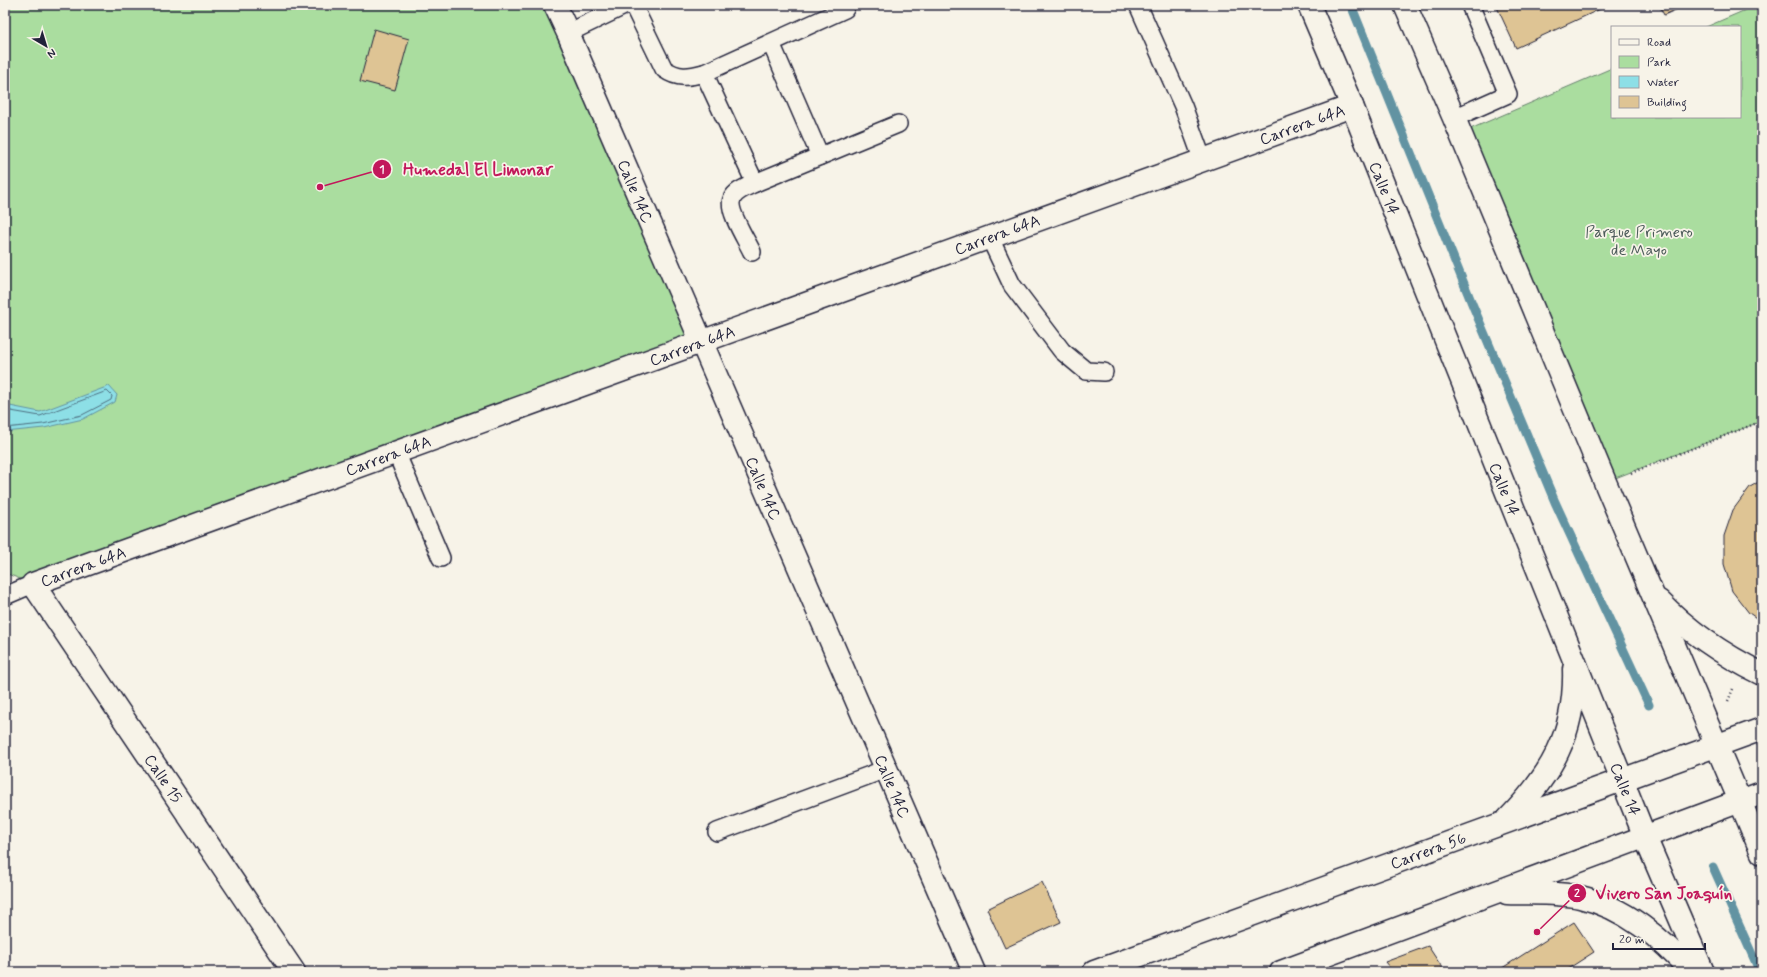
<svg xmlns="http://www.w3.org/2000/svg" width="1767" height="977" font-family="Mynerve,sans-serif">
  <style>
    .green { fill: #aadd9f; stroke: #66806d }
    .water { fill: #8ddfe6; stroke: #6293a2 }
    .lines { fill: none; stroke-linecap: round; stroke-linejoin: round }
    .shore { stroke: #4d6e7f; stroke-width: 1 }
    .stream { stroke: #6293a2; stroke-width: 9 }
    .building { fill: #dec494; stroke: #22223b }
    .service-casing { stroke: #22223b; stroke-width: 20 }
    .minor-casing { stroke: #22223b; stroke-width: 25 }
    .tertiary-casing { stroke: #22223b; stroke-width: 25 }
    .path { stroke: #22223b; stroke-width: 2.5; stroke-dasharray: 1 3; stroke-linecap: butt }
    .service { stroke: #f7f3e8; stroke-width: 17 }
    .minor { stroke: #f7f3e8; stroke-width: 22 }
    .tertiary { stroke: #f7f3e8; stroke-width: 22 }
    .labels { text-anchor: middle; stroke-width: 3.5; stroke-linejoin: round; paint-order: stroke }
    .street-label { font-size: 16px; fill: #22223b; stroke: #f7f3e8 }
    .park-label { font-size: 16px; fill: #4b5a59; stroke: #f7f3e8 }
    .leader { fill: none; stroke: #c2185b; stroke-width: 1.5 }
    .callout-dot { fill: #c2185b; stroke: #f7f3e8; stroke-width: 1.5 }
    .mark-label { font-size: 12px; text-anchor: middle; font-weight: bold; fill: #fff }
    .callout-label { font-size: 17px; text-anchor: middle; font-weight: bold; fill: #c2185b; stroke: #f7f3e8; stroke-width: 3.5; stroke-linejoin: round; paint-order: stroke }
  </style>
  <rect width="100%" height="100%" fill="#f7f3e8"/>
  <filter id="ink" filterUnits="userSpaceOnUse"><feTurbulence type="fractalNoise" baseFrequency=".025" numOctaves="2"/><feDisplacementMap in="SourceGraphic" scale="8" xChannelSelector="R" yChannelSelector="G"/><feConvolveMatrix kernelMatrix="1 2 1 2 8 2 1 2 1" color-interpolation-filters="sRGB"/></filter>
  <g filter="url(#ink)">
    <!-- green -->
    <g class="green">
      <polygon points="5,5 555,5 701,342 33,584 5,573"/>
      <polygon points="1757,5 1762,5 1762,421 1605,482 1461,133 1612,68 1612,117 1740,117 1740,27 1706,27"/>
    </g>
    <!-- water -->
    <polygon class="water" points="109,386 117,395 115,402 83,419 44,428 5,432 5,405 40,412"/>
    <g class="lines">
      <!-- shore -->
      <polyline class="shore" points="5,410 40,416 107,391 112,396 111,400 82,415 43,424 5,428"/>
      <!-- stream -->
      <g class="stream">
        <polyline points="1351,5 1473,306 1555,502 1649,705"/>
        <polyline points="1713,867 1760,972"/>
      </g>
    </g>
    <!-- building -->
    <g class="building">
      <polygon points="1496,5 1609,5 1516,48"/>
      <polygon points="1659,5 1687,5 1664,15"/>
      <polygon points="374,29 409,39 395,90 360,81"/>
      <polygon points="1762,480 1762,622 1749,613 1732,591 1724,564 1724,536 1733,510 1750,487"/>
      <polygon points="1042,882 1061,922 1005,948 987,909"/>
      <polygon points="1574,922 1594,952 1563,972 1496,972"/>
      <polygon points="1428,946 1445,972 1393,972 1385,962"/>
    </g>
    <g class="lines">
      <!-- service casing -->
      <g class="service-casing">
        <g id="service">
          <path d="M633,5L664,69C678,79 689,77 704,73L845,9"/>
          <polyline points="1138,5 1183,106 1203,161"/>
          <polyline points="568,33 626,5"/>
          <polyline points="771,43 820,156"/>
          <polyline points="704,73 755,183"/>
          <polyline points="1454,118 1508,94 1470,5"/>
          <polyline points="989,236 1012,285 1062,351 1086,371 1104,372"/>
          <path d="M752,252C747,241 727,210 732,199C735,191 747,187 755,183L898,124"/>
          <polyline points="396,452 441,558"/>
          <polyline points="5,596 33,584"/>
          <polyline points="717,832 886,769"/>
        </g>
      </g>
      <!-- minor casing -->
      <g class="minor-casing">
        <g id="minor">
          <polyline points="555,5 568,33 974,972"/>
          <polyline points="294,972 33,584 1352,106"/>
        </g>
      </g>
      <!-- tertiary casing -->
      <g class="tertiary-casing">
        <g id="tertiary">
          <polyline points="1309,5 1352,106 1645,837 1703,972"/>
          <polyline points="1405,5 1454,118 1605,482 1762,853"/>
          <path d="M1659,601C1689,632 1723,655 1762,674"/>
          <path d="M1508,819C1551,775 1576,733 1574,669"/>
          <path d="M1507,893C1531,894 1556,892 1580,897C1624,907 1663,939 1691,972"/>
          <polyline points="1094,972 1762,729"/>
          <polyline points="1281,972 1762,793"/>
        </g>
      </g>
      <!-- path -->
      <g class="path">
        <polyline points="1631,473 1762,421"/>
        <polyline points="1728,701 1733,689"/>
      </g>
      <!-- service -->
      <use href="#service" class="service"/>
      <!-- minor -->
      <use href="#minor" class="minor"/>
      <!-- tertiary -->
      <use href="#tertiary" class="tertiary"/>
    </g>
  </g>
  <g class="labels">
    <!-- street labels -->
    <g class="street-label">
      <text transform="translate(1302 124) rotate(-20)" y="6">Carrera 64A</text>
      <text transform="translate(1385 188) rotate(68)" y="6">Calle 14</text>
      <text transform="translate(636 191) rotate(67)" y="6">Calle 14C</text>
      <text transform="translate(997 234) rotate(-20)" y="6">Carrera 64A</text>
      <text transform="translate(692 345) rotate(-20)" y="6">Carrera 64A</text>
      <text transform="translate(388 455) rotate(-20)" y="6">Carrera 64A</text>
      <text transform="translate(764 488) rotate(67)" y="6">Calle 14C</text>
      <text transform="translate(1505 489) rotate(68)" y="6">Calle 14</text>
      <text transform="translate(83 566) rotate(-20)" y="6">Carrera 64A</text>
      <text transform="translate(164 778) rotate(56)" y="6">Calle 15</text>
      <text transform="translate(893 786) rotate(67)" y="6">Calle 14C</text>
      <text transform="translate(1626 789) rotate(68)" y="6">Calle 14</text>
      <text transform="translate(1428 850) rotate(-20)" y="6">Carrera 56</text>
    </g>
    <!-- park labels -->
    <g class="park-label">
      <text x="1639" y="237">Parque Primero<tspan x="1639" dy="18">de Mayo</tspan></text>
    </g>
  </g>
  <!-- callouts -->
  <path class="leader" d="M320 187L382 169M1537 932L1577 893"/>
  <g class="callout-dot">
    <circle cx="320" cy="187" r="4"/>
    <circle cx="1537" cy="932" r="4"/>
    <circle cx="382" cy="169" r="10"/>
    <circle cx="1577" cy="893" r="10"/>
  </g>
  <g class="mark-label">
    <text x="382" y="173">1</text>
    <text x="1577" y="897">2</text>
  </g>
  <g class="callout-label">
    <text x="478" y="175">Humedal El Limonar</text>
    <text x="1664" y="899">Vivero San Joaquín</text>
  </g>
  <!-- margin -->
  <rect width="1767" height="977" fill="none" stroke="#f7f3e8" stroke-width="20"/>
  <rect x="10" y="10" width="1747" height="957" fill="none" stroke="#22223b" stroke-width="1.5" filter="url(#ink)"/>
  <!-- legend -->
  <rect x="1611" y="26" width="130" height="92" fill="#f7f3e8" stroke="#a29fa3"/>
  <rect x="1619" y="39" width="20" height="6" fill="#f7f3e8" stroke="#a29fa3"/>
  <text x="1647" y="46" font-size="12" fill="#22223b">Road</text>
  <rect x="1619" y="56" width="20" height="12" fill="#aadd9f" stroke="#a29fa3"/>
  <text x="1647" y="66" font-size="12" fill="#22223b">Park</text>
  <rect x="1619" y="76" width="20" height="12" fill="#8ddfe6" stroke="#a29fa3"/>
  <text x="1647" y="86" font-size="12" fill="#22223b">Water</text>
  <rect x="1619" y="96" width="20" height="12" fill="#dec494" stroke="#a29fa3"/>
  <text x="1647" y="106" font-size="12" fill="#22223b">Building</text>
  <!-- north arrow -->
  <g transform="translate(46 46) rotate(142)" stroke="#f7f3e8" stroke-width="3" paint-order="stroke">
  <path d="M0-3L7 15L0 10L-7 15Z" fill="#22223b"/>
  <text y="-6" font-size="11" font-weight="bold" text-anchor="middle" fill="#22223b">N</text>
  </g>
  <!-- scale -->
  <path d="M1613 943v6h92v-6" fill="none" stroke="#22223b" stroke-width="2"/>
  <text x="1619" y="943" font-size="12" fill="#22223b" stroke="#f7f3e8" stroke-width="3" paint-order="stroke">20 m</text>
</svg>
